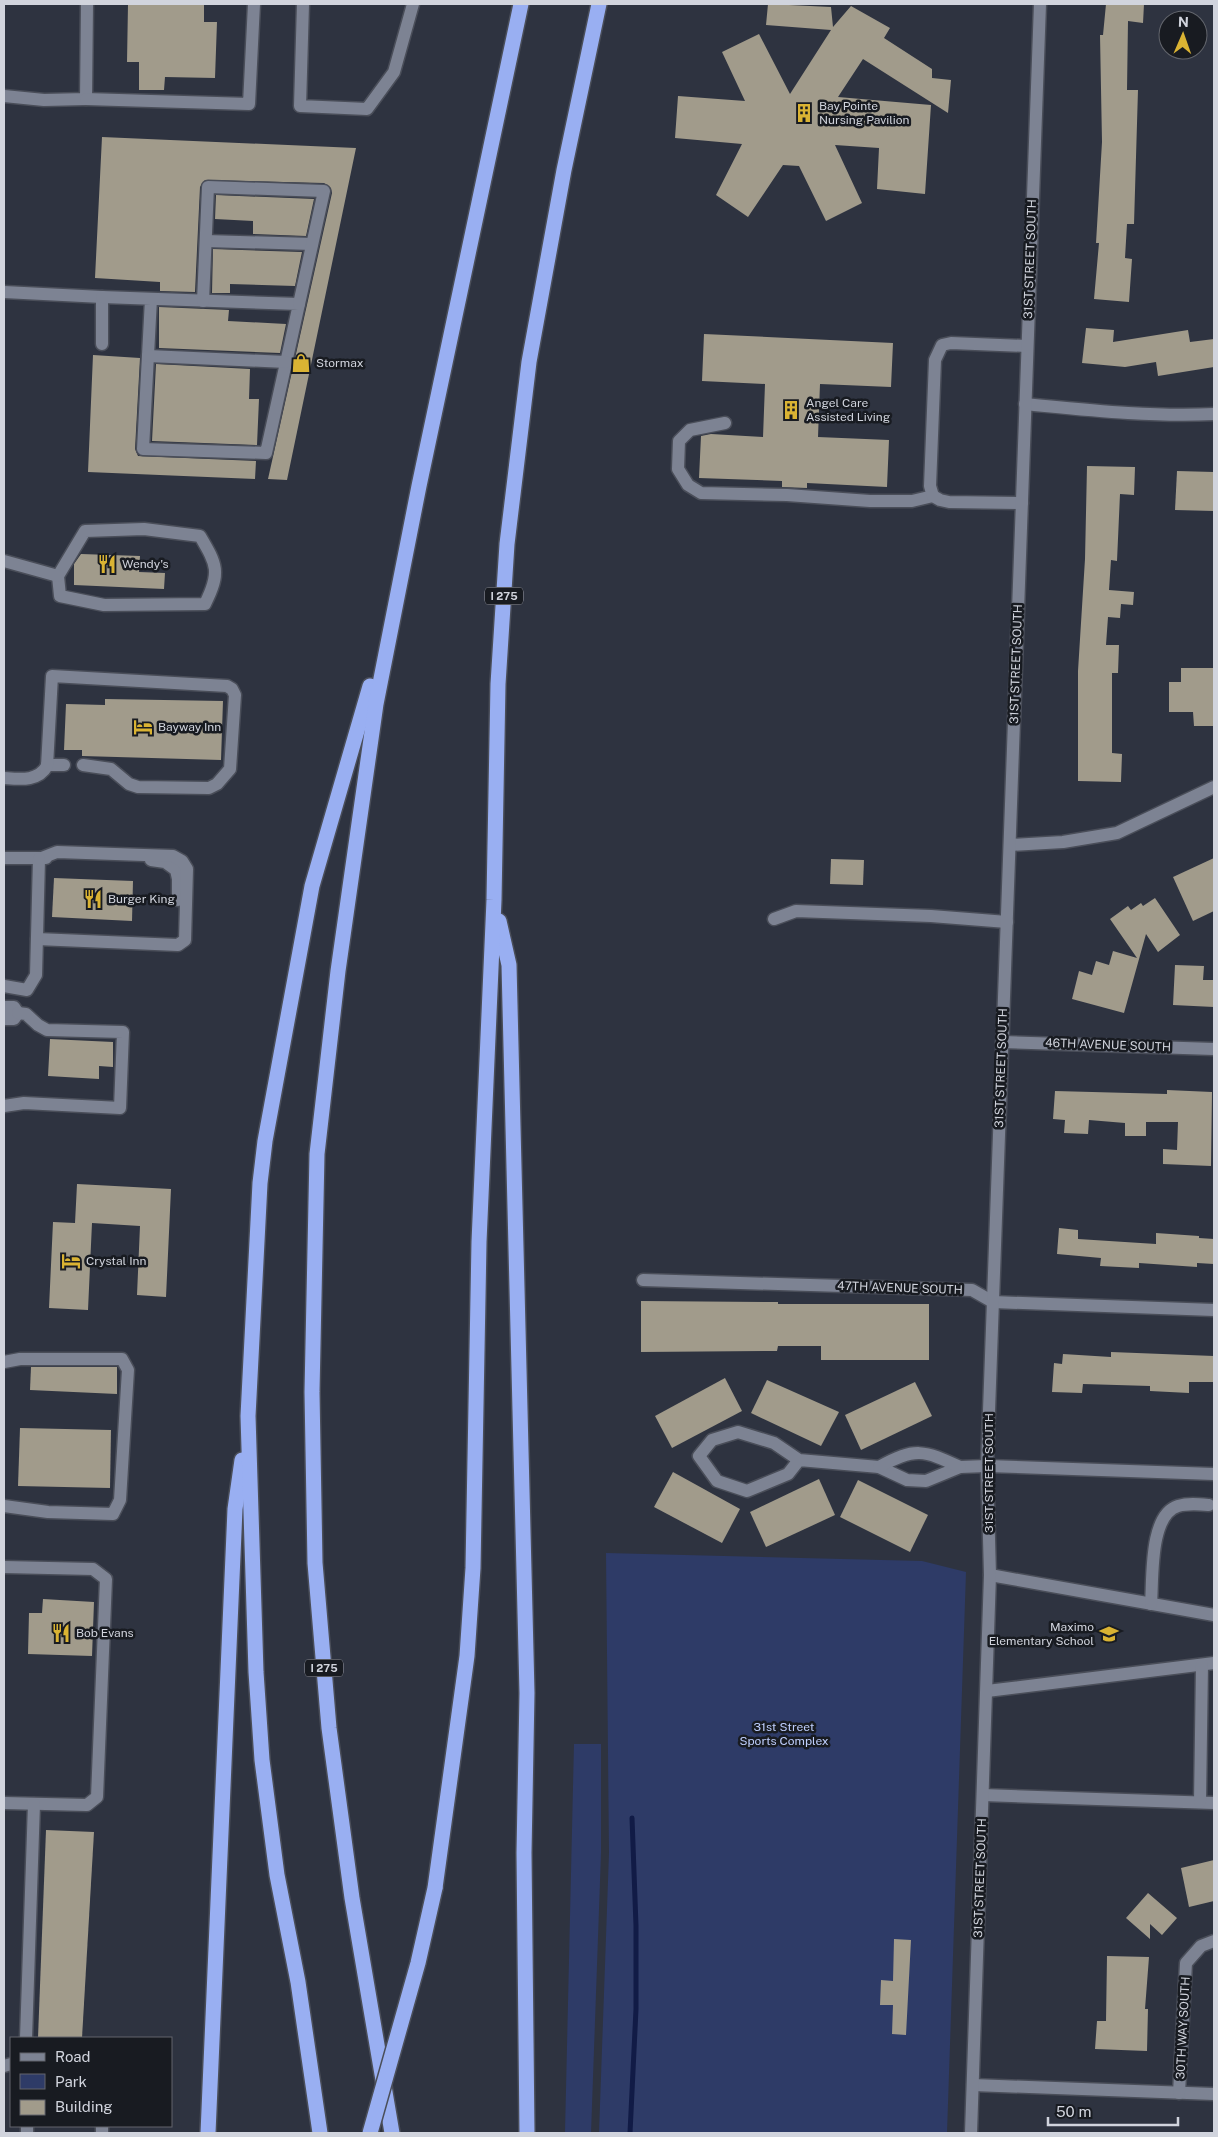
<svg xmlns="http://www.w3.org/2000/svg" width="1218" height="2137" font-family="'Public Sans',sans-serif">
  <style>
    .green { fill: #2e3b67 }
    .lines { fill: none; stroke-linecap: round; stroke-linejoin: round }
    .stream { stroke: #111b46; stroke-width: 5 }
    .building { fill: #a19b8b }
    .minor-casing { stroke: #4a4e59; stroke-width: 15 }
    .highway-casing { stroke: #4a4e59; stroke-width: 18 }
    .minor { stroke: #7d8393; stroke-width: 12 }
    .highway { stroke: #99aff2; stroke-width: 15 }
    .highway-bridge-casing { stroke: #4a4e59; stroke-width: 18; stroke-linecap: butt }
    .highway-bridge { stroke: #99aff2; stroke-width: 15 }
    .labels { text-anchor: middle; stroke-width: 5; stroke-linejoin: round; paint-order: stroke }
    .shield { fill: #181b21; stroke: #9a9ca5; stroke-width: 1 }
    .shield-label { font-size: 11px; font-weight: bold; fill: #d1d4dd }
    .poi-label { font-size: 12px; fill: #d1d4dd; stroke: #181b21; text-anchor: start }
    .street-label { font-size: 12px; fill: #d1d4dd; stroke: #181b21 }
    .park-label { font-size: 12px; fill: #bfcffe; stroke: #181b21 }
  </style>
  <rect width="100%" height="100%" fill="#2e3340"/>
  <!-- green -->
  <g class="green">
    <polygon points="606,1553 922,1561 966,1572 947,2133 599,2133 609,1853"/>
    <polygon points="574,1744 601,1744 601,1853 591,2133 565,2133"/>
  </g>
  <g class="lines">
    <!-- stream -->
    <polyline class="stream" points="630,2133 636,2009 636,1926 632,1818"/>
  </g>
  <!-- building -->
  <g class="building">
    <polygon points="128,4 204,4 204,22 217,22 215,78 165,77 164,90 139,90 139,62 127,62"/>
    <polygon points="768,4 831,7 833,27 851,6 890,28 884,38 932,69 932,78 951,80 948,113 863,59 838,97 931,105 925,194 877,189 879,148 835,145 862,203 826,221 799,166 783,165 748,217 716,195 742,144 675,138 678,96 745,101 722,52 759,34 790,94 831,30 766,25"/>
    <polygon points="1106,4 1144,4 1143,23 1128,21 1127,90 1138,90 1134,224 1127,224 1125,258 1132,259 1129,302 1094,299 1099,243 1096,243 1102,142 1100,35 1103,35"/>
    <polygon points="102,137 356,148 287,480 268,479 332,193 331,188 324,183 205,180 200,187 195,292 160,291 160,282 95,278"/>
    <polygon points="216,195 314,199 306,236 253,234 253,221 215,219"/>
    <polygon points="213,249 302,252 295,286 230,284 230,293 212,293"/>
    <polygon points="159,307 229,310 228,321 286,324 280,353 159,348"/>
    <polygon points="1086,328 1114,330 1113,342 1188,330 1190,342 1214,339 1214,367 1158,376 1156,362 1125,367 1082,363"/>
    <polygon points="704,334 893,343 891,387 820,384 818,437 889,440 887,487 807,483 807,488 782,487 782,481 699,478 701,436 711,434 763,437 765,384 702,381"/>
    <polygon points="93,355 140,358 135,449 138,456 256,461 255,479 88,472"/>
    <polygon points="156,364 250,369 249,399 259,399 257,445 152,441"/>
    <polygon points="1087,466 1135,467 1134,495 1120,494 1117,561 1111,560 1109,590 1134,592 1133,605 1121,604 1120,618 1108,617 1106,645 1119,645 1118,673 1112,673 1112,753 1122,754 1121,782 1078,781 1078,671 1085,559"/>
    <polygon points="1177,471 1214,472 1214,511 1175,510"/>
    <polygon points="81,554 140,556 139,572 165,573 164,589 74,585 74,564"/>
    <polygon points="1181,668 1214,668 1214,726 1194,726 1193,712 1169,712 1169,682 1181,682"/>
    <polygon points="105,699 223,701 221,760 82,756 82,750 64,750 66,704 105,705"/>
    <polygon points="1214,858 1214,911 1193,921 1173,877"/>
    <polygon points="831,859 864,860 863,885 830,884"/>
    <polygon points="54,878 133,881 132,921 52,917"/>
    <polygon points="1155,898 1180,935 1158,952 1146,934 1124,1013 1072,999 1079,971 1092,975 1096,961 1109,965 1113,951 1137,958 1110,919 1128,906 1131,910 1141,903 1143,906"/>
    <polygon points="1175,965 1204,966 1203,980 1214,980 1214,1007 1173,1005"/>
    <polygon points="50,1039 113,1042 113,1067 99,1066 99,1079 48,1076"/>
    <polygon points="1167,1090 1212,1092 1211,1166 1163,1164 1163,1149 1177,1150 1178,1122 1146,1122 1146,1136 1125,1136 1125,1123 1089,1120 1088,1134 1064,1133 1065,1120 1053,1119 1055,1091 1167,1094"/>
    <polygon points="77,1184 171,1189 166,1297 137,1295 140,1226 92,1223 88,1310 49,1308 53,1222 75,1223"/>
    <polygon points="1059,1228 1078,1230 1078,1239 1156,1244 1156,1233 1199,1236 1199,1238 1214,1239 1214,1264 1197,1263 1197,1267 1139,1263 1139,1268 1100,1266 1101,1258 1057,1254"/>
    <polygon points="641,1301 778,1302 778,1304 929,1304 929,1360 821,1360 821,1346 778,1346 777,1351 641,1352"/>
    <polygon points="1111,1352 1214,1356 1214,1382 1189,1382 1189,1393 1150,1391 1150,1386 1083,1384 1082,1393 1052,1392 1054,1363 1062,1364 1063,1354 1111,1357"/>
    <polygon points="31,1367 117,1367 117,1394 30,1390"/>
    <polygon points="725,1378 742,1411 672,1448 655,1416"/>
    <polygon points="767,1380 839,1412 821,1446 751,1413"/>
    <polygon points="915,1382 932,1416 861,1450 845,1415"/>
    <polygon points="20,1428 111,1430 110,1488 18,1486"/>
    <polygon points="673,1472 740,1509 722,1543 654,1507"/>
    <polygon points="819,1479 835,1515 766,1547 750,1512"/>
    <polygon points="858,1480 928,1515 910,1552 840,1517"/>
    <polygon points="43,1599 94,1602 92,1656 28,1654 29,1613 42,1613"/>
    <polygon points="46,1830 94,1832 82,2038 38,2038"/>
    <polygon points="1214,1860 1214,1901 1189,1907 1181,1868"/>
    <polygon points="1148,1893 1177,1918 1162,1935 1150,1924 1150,1939 1126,1918"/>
    <polygon points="894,1939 911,1940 906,2035 892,2034 893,2005 880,2005 881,1980 893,1981"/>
    <polygon points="1107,1956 1149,1957 1145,2009 1148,2009 1147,2051 1095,2049 1097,2021 1106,2021"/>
  </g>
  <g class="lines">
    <!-- minor casing -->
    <g class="minor-casing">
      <g id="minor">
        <polyline points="303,4 300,106 367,109 394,72 413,4"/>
        <polyline points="4,96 44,100 86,99 87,4"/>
        <polyline points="86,99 249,104 254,4"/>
        <polyline points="206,241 312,244"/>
        <polyline points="4,292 102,297 102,344"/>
        <polyline points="102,297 299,304 266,453 143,449 151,299"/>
        <polyline points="203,301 208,187 324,191 299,304"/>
        <polyline points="148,356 286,362"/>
        <path d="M1025,404C1088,410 1151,417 1214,414"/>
        <polyline points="725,423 690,430 679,441 678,469 688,485 701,493 787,495 870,501 912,501 933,496"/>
        <polyline points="1022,503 949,502 940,500 933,496 930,486 935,360 942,345 951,343 1027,346"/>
        <path d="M144,529L200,536C217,565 221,572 205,604L104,605L60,596L58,576L85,531Z"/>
        <polyline points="4,561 58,576"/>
        <polyline points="47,765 64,765"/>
        <path d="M4,778C19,779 38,782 47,766L52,676L227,686L232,689L235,695L230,769L217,784L209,788L138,787L129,784L111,769L83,765"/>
        <polyline points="1010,845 1063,842 1117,833 1214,787"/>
        <polyline points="4,858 46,858"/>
        <polyline points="151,860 165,862 176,870 178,879 178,900"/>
        <polyline points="774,919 796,911 931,916 1007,922"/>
        <polyline points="37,939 178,945 185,940 187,869 182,861 173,856 57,852 39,859"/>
        <polyline points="4,986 27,990 36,975 39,859"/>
        <polyline points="4,1007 14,1007 18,1013 14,1019 4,1019"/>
        <polyline points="1002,1042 1214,1049"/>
        <polyline points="4,1106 24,1103 120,1108 123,1032 47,1030 38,1025 26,1014 18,1013"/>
        <polyline points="643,1280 972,1290 993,1302 1214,1310"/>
        <polyline points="4,1362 20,1359 122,1359 128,1370 120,1500 113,1514 48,1512 4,1506"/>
        <polyline points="799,1460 788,1474 747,1491 717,1481 699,1456 712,1440 738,1432 774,1443 799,1460 879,1467 907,1480 926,1481 960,1467 987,1466 1214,1474"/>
        <path d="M879,1467C915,1447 924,1450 960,1467"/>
        <polyline points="4,1567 93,1569 106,1579 97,1797 87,1805 4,1803"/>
        <polyline points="990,1575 1214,1615"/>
        <path d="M1151,1604C1153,1579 1149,1515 1178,1506C1188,1503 1198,1504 1209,1505"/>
        <polyline points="987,1691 1214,1663"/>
        <polyline points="983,1795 1214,1803"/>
        <polyline points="1200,1802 1202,1665"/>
        <polyline points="26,2038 34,1804"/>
        <polyline points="4,2066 11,2064"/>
        <polyline points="973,2085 1214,2094"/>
        <polyline points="1179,2093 1186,1963 1201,1946 1214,1941"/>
        <polyline points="27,2133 27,2126"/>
        <polyline points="102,2133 102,2126"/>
        <polyline points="971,2133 990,1575 987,1466 1040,4"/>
      </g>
    </g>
    <!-- highway casing -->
    <g class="highway-casing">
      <g id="highway">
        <polyline points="499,921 509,965 527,1693 524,1853 527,2133"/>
        <polyline points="435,1888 467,1656 473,1568 479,1242 494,900 498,684 507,544 529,362 564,170 599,4"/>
        <polyline points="208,2133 235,1509 242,1460"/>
        <polyline points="320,2133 298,1982 277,1875 262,1760 256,1672 248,1416 260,1183 265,1141 312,886 370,686"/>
        <polyline points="392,2133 352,1898 329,1728 315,1563 312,1392 317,1154 338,971 376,704 419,486 521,4"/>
      </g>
    </g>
    <!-- minor -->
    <use href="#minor" class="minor"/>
    <!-- highway -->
    <use href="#highway" class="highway"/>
    <!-- highway-bridge casing -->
    <g class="highway-bridge-casing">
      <polyline id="highway-bridge" points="370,2133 418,1963 435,1888"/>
    </g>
    <!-- highway-bridge -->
    <use href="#highway-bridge" class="highway-bridge"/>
  </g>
  <!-- icons -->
  <defs>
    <g id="building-bare" transform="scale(1.5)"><path d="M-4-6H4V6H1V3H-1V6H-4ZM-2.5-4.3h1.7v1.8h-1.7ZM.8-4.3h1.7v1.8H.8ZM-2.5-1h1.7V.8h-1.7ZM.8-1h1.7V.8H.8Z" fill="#dab333" stroke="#181b21" stroke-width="2.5" paint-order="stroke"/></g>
    <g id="shop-bare" transform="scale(1.5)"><path d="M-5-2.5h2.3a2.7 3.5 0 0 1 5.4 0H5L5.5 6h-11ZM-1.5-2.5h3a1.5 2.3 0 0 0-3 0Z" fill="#dab333" stroke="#181b21" stroke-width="2.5" paint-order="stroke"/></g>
    <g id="restaurant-bare" transform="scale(1.5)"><path d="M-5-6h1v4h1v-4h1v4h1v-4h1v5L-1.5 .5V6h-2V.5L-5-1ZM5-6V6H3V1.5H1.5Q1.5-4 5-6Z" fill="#dab333" stroke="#181b21" stroke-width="2.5" paint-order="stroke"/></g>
    <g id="hotel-bare" transform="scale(1.5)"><path d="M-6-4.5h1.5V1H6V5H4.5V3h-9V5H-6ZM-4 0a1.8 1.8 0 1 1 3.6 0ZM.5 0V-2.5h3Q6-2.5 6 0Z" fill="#dab333" stroke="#181b21" stroke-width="2.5" paint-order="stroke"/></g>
    <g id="school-bare" transform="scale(1.5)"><path d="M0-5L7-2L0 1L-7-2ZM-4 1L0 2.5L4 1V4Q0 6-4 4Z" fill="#dab333" stroke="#181b21" stroke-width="2.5" paint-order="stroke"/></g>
  </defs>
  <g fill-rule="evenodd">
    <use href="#building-bare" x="804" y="113"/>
    <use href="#shop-bare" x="301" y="363"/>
    <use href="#building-bare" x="791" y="410"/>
    <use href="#restaurant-bare" x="107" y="564"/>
    <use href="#hotel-bare" x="143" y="727"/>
    <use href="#restaurant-bare" x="93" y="899"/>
    <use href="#hotel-bare" x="71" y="1261"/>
    <use href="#restaurant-bare" x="61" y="1633"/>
    <use href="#school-bare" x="1109" y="1634"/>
  </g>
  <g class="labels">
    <!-- shield labels -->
    <g class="shield">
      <rect x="485" y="587.5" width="38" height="17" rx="4"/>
      <rect x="305" y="1659.5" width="38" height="17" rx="4"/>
    </g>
    <g class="shield-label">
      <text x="504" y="600">I 275</text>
      <text x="324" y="1672">I 275</text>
    </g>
    <!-- poi labels -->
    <g class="poi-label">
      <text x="819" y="110">Bay Pointe<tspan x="819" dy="14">Nursing Pavilion</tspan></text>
      <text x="316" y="367">Stormax</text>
      <text x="806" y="407">Angel Care<tspan x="806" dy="14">Assisted Living</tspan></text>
      <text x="122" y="568">Wendy's</text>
      <text x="158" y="731">Bayway Inn</text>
      <text x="108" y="903">Burger King</text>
      <text x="86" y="1265">Crystal Inn</text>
      <text x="1094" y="1631" text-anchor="end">Maximo<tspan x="1094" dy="14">Elementary School</tspan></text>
      <text x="76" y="1637">Bob Evans</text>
    </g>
    <!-- street labels -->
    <g class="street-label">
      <text transform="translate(1030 259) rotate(-88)" y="4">31ST STREET SOUTH</text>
      <text transform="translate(1016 664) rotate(-88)" y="4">31ST STREET SOUTH</text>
      <text transform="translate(1108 1045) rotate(2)" y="4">46TH AVENUE SOUTH</text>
      <text transform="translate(1001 1068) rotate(-88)" y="4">31ST STREET SOUTH</text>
      <text transform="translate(900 1288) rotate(2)" y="4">47TH AVENUE SOUTH</text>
      <text transform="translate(989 1473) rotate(-90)" y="4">31ST STREET SOUTH</text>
      <text transform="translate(980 1878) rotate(-88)" y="4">31ST STREET SOUTH</text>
      <text transform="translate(1183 2028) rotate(-87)" y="4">30TH WAY SOUTH</text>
    </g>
    <!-- park labels -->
    <g class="park-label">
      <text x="784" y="1731">31st Street<tspan x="784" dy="14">Sports Complex</tspan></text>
    </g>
  </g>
  <!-- border -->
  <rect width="1218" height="2137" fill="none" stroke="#d1d4dd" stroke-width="10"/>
  <!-- legend -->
  <rect x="10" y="2037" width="162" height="90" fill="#181b21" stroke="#62656c"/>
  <rect x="20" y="2053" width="25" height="8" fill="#7d8393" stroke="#62656c"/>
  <text x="55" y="2062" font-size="15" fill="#d1d4dd">Road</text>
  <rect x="20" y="2074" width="25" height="15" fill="#2e3b67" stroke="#62656c"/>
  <text x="55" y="2087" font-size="15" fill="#d1d4dd">Park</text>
  <rect x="20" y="2100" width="25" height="15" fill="#a19b8b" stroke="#62656c"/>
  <text x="55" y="2112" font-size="15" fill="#d1d4dd">Building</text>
  <!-- north arrow -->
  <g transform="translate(1183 35) rotate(2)"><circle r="24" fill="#181b21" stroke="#62656c"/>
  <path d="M0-4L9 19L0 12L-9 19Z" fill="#dab333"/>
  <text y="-8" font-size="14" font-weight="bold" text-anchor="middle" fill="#d1d4dd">N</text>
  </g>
  <!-- scale -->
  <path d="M1048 2117v8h130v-8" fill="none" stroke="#d1d4dd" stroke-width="2.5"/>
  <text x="1056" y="2117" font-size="15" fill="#d1d4dd" stroke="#181b21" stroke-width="4" paint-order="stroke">50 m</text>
</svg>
